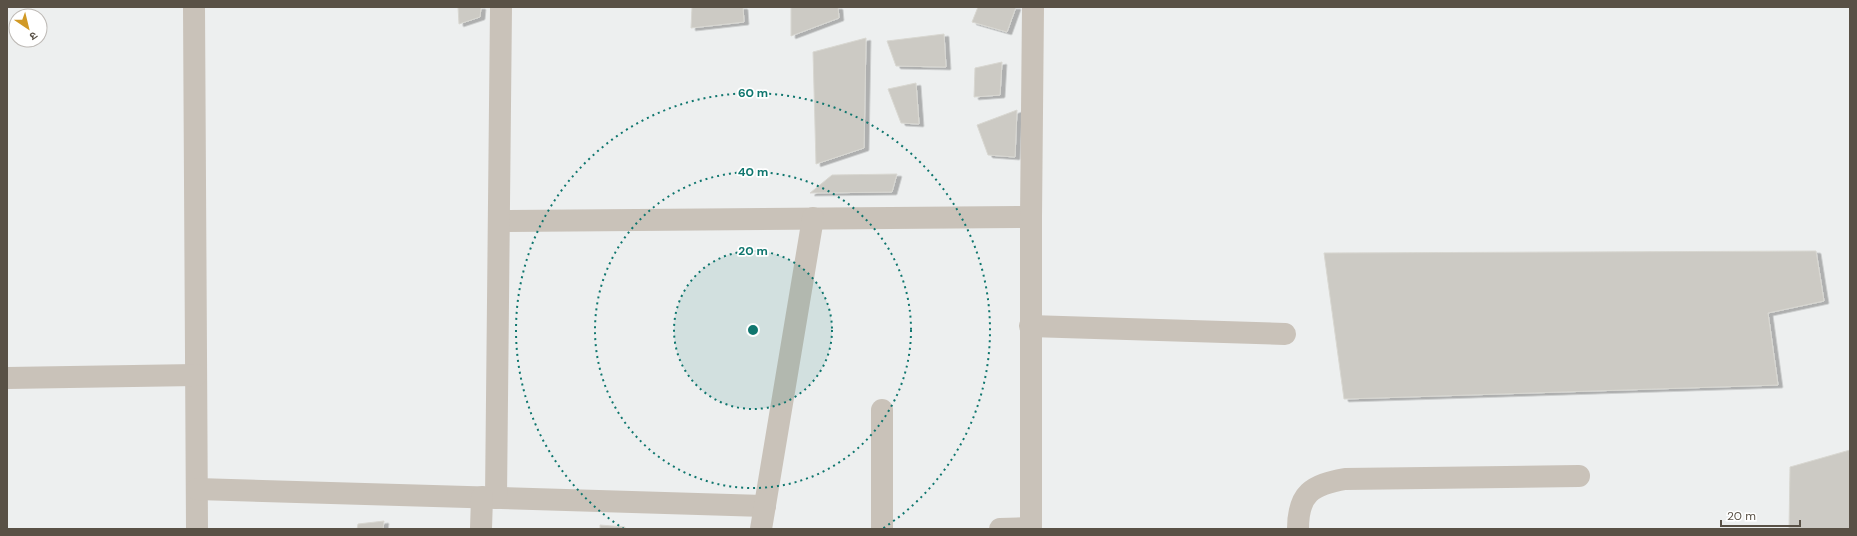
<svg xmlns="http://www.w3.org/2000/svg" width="1857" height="536" font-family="'DM Sans','Noto Sans Devanagari',sans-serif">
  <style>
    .building { fill: #cccac4; stroke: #d8d7d1; filter: url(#shadow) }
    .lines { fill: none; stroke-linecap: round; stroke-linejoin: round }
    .minor { stroke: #c9c2b9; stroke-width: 22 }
    .ring { fill: none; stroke: #0f766e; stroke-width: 2; stroke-dasharray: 2 4 }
    .centre { fill: #0f766e; stroke: #fff; stroke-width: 2 }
    .ring-label { font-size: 12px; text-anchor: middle; font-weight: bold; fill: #0f766e; stroke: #fff; stroke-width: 3.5; stroke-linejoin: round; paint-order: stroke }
  </style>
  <defs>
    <filter id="shadow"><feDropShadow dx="4.5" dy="2.5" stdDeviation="0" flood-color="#0004"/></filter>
  </defs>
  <rect width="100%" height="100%" fill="#edefef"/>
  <!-- building -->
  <g class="building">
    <polygon points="458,7 481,7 480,17 459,24"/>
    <polygon points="692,7 743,7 744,22 691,28"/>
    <polygon points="791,7 838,7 839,18 791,36"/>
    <polygon points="978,7 1016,7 1007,32 972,22"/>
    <polygon points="944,34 946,67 896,66 887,41"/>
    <polygon points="866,38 864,148 816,164 813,52"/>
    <polygon points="1002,62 1000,95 974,97 975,68"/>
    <polygon points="916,83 919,124 901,123 888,89"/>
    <polygon points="1017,110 1015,157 988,155 977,125"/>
    <polygon points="897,174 892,192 810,193 832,175"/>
    <polygon points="1816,251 1824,301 1768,313 1778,385 1344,399 1324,253"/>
    <polygon points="1850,450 1850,529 1789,529 1790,467"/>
    <polygon points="384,521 383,529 357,529 358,524"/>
    <polygon points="600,525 625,527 625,529 600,529"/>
  </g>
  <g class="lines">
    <!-- minor -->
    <g class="minor">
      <polyline points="194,7 197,529"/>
      <polyline points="499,221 1031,217"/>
      <polyline points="1030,326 1285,334"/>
      <polyline points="7,378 196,375"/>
      <polyline points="882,410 882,529"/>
      <polyline points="197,489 765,506"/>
      <polyline points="496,498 501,7"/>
      <polyline points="481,529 482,497"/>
      <polyline points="761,529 813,218"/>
      <polyline points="1000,529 1031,528"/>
      <polyline points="1031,529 1031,217 1033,7"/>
      <path d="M1298,529C1298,493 1312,485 1345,479L1579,476"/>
    </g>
  </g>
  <!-- distance rings -->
  <circle cx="753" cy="330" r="79" fill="#0f766e" fill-opacity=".12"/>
  <g class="ring">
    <circle cx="753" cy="330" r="79"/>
    <circle cx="753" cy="330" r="158"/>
    <path d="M624 529A237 237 0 1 1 882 529"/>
  </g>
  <circle cx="753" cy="330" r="6" class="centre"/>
  <g class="ring-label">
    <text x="753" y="97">60 m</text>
    <text x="753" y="176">40 m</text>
    <text x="753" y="255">20 m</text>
  </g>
  <!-- border -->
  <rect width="1857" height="536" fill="none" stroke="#595146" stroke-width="16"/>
  <!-- north arrow -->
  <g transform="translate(28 28) rotate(145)"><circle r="19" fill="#ffffff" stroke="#bdb9b5"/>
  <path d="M0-3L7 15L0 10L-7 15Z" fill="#d19925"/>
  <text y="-6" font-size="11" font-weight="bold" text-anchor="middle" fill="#595146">उ</text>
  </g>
  <!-- scale -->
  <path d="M1721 520v6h79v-6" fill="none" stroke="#595146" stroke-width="2"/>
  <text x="1727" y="520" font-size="12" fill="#595146" stroke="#ffffff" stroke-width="3" paint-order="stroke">20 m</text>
</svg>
